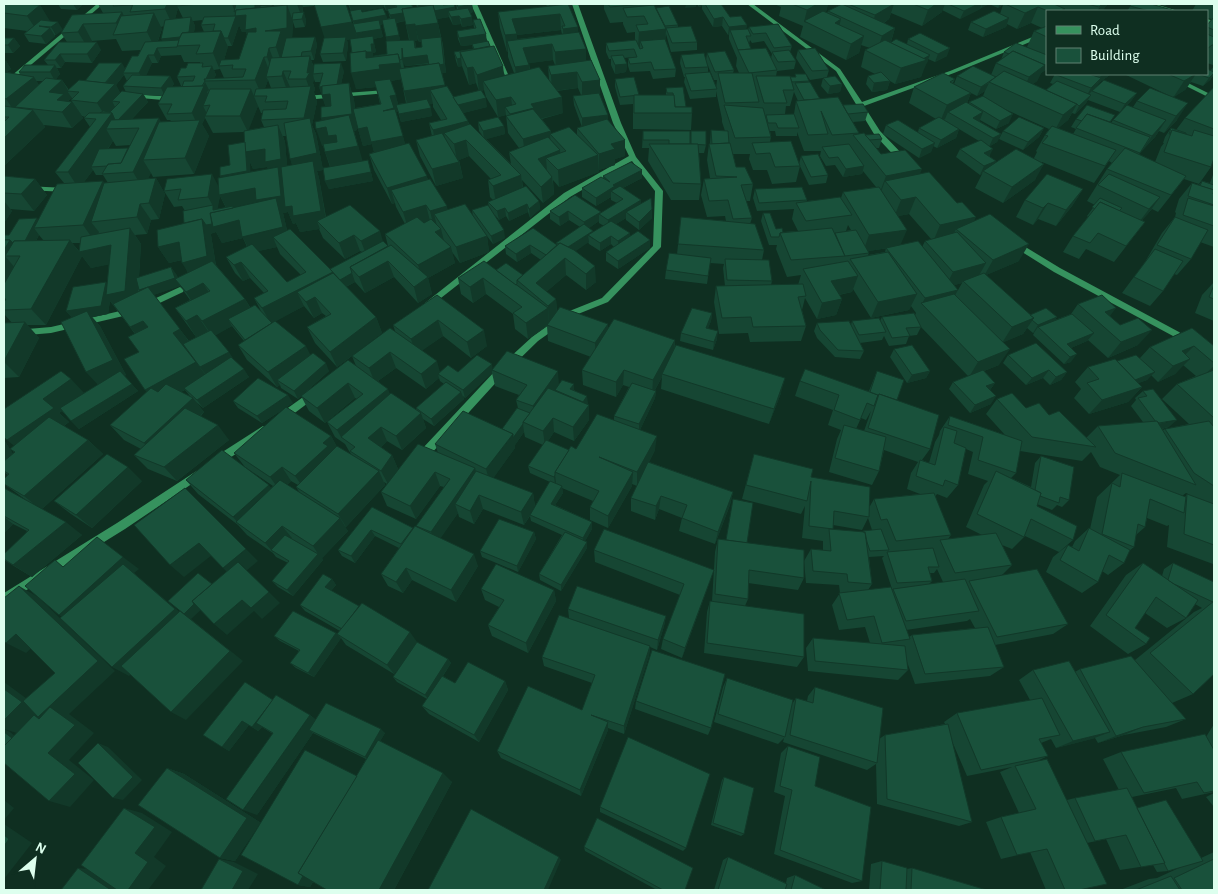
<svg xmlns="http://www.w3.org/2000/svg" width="1218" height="894" font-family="'Alegreya Sans',sans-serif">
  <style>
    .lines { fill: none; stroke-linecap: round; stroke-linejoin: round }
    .street { fill: #36925e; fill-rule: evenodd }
    .wall { fill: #164633; fill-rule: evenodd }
    .shaded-wall { fill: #123929; fill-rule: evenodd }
    .building { fill: #19513b; stroke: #123929 }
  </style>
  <rect width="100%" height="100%" fill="#0f2f21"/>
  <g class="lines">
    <!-- street -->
    <g class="street">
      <polygon points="97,4 103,4 6,86 4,87 4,82"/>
      <polygon points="471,4 477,4 511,81 510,82 505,81"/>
      <polygon points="572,4 578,4 621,123 636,157 663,191 661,247 608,302 573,316 538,341 501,377 430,455 422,455 421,452 422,449 495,371 532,337 567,312 602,298 653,246 655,191 632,161 570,197 432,305 426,305 425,303 564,193 629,156 613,123"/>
      <polygon points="747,4 753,4 840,69 862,102 950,71 1047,31 1047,35 954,73 864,106 880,131 907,159 908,161 904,163 901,163 874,134 836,71"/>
      <polygon points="1146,4 1155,4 1178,11 1169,11"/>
      <polygon points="1207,19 1214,21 1214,25 1207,23"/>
      <polygon points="1162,74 1170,74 1214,96 1214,100"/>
      <polygon points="386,90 388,91 388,93 304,100 301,98 304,96"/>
      <polygon points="131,94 174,97 177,99 174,101 129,97 129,95"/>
      <polygon points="4,185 67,188 71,190 67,192 4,189"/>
      <polygon points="1014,240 1060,268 1179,332 1192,342 1190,344 1184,344 1173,336 1054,272 1011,245 1011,241"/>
      <polygon points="180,287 184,290 183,292 149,308 143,308 142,306 143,304"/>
      <polygon points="133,308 137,311 136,313 51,333 4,337 4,331 51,327"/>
      <polygon points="313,390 316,391 318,394 316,397 284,421 278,421 276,418 278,415"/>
      <polygon points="263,426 266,427 268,430 266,433 221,464 213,464 212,461 213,458"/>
      <polygon points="198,470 202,471 203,474 202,477 125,529 4,604 4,593 117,523"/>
    </g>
  </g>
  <!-- wall -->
  <g class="wall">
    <polygon points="4,4 41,4 39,5 40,5 49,21 56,35 55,35 55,36 46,44 29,42 24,34 27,31 4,28"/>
    <polygon points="58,4 83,4 77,10 61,9"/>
    <path d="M98,4H260L259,8L274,6L273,4H314V6L303,7V12L306,20L305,27L295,28L293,22L292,38L315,37L317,45L314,60H311L314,67L344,71L341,84L349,83L354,100L355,108L380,104L376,87L356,89L350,39L347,40L348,45L346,61L323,62L320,54L348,10L357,38L350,11H351L348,4H411L413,7H417L416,4H443L456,10H457L456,4H472L473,12L470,13L473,25L462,27L461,24L453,25L449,17L437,19L443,45L446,73H442L445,87L453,97L479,91L476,83L469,85L462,66L458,67L456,61L454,52L473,49L472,45L461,46L458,39L457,31L474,28L473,20L487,41L505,75L514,73L508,57V51L507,52L500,28L498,12L547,7L546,4H566L578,27V32L586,61L600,80V96L608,115V120L625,156L615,159V165L599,170V172L559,187L553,180L554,194L543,203L522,180L523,187L539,201L540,209L530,218L528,212L509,221L506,216L499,220L495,215L505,238L493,244L487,236L489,252L460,263L452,252L455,263L428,278L432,294L418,303L394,277L365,293L355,282L346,287L376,317L382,333L354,354L395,331L393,325L437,295L487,346L471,358L443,336L422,350L440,372H458L493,369L559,384H574V390L588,403L587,404L589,420L574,441L554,432L548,441L569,450L576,449L614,420V416L629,387L623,385L616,397L583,385L582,370L591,357L548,341L547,326L528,339L515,329L513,314L486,294L473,303L461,294L458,278L496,270L523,275L541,260L531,253L517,262L506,254L505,246L556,244V243L580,227L569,220L560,226L550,219V211L601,213L617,203L611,200V197L596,206L582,197V188L603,178V176L642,178L623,188L641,200V203L652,218L639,230L626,220V218L616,224L630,236L650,240V248L618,269L606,261V252L614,247L611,244L600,251L589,244L588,242L575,251L596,282L586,290L566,275L546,292L556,299L557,312L608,324V329L675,340V349L781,393L769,424L661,389L662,377L655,390L656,391L655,398L640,430L655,450L649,462L733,492L730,505L715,544L679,531L682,518L659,509L655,520L631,511V498L637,486L632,484V486L608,528L590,520V507L593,501L562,488L563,493L555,505L592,522V529L585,541L587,542V548L561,591L540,580L539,574L562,535L531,521L530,516L524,525L483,509L474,524L459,517L458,513L440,538L478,566L456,602L412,580L403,593L388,586L381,574L399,548L375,536L355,563L342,556L338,550L372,507L413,528V529L417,527L416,526L444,487L440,486L416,519L387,506L381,492L387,484L384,482L385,485L346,527L344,526L348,531L322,558L323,560L293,596L278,587L272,581L288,563L276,557L273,553L247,535L238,525L198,494L186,480L271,488L273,486L245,467L234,453L331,436L337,447L352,455L349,451L345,444L335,437L327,422L357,399L355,398L325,423L309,411L301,396L298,399L281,388L280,385L277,387L247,360L238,345L244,341L232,326L215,335L234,360L249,377L203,408L196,402L204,412L201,416L229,440L177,481L148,469L134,455L141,449L124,440L110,425L147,392L135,334L110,301L108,314L92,317L100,326L126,375L124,376L138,391L79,429L62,411L59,413L69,422L64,426L88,440L103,454L42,509L82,535L32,577L4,560L27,531L13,524L4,533V488L26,500L4,484L8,475L4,472V440L13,454L14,452L10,449L84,393L98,385L72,317L66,311L107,284L109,264L91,268L82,256L46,325H27L39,338L19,377L4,378V323H12L4,314V235H9L39,220L64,183L55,172L90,127L84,118L85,117L82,116L71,100L72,99V98L68,101L72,102L83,118L72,128L44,125L45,127L4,166V60L6,61L11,69L7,72L20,75L19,72L48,65L44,60L67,42L61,33L103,13ZM384,7L386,11H388L390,18L387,19L386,15L362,12V11ZM178,8L183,18L175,19ZM203,20L201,25L204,32H194L195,26L193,21ZM405,21L409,40H400L396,23ZM383,24L387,41V54L373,57V53L376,52L373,39L383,37L380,25ZM239,25L242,32H246L247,35L239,59L224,60L228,46H232ZM164,26L162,41H158L162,29L161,27ZM561,30L562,34L517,39V35ZM116,39L122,51L141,50L138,56L125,68L85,81L69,90L62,80L56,79L60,74L57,68H61L65,62L92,63L101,50L91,42L92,41ZM418,40L419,42H422V47L416,48L415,41ZM181,55L184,62H200V63L186,68L177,77L181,86H183L182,87H172L174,84L170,76L146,75L152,63H158L161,56ZM553,60L555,65L548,66L549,80L530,69L529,63ZM404,62L405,66L429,64V65L402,68H404ZM220,69L224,78H214L216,75L214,70ZM124,75L127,81L123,86L126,92L120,93L116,85ZM314,79L315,82H321L319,87L326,107L321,118L322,120V146L323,145L325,152L330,167L325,181L329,189L373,181L370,168L362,161L354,131L357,130L356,122L363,146L372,144L374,152L369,154L374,170L392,204L395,203L396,207L405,224L385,234L388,246L326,217L319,178L317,171L323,170L316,134L312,125L317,102L314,92L315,89L313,83ZM401,79L406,103L398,104L391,81ZM268,80L271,88H265ZM36,81H44L39,85ZM578,88L581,95L573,96L574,105L582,127L577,128V135L551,133V131L542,119L563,113L557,91ZM484,90L486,97L498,117L506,115L508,133L519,148L509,152L511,164L486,139L505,134L504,126L478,122L479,131L483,136L469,124L468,121L463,113L487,107L481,91ZM144,95L162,96L158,104L167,120H170L171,121L161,122L132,119L148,102ZM429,104H433V107L441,120L429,123L432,136L416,140L420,156L436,186L463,178L459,160L469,156L491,179L488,180L490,197L493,200L488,202L489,208L472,210L473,217L448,210L405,144L396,112H398L401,122L432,116ZM258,106L261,113H263L261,120L264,127L248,130ZM205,118L213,133L244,132L245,142L230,165L220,176L221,177L219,187L167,179L164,191L174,207L182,206L185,211L184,223L158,247L169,263L182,260L188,273L178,278L171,267L139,277L141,244L135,235L147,234L151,220L159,219L165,194L156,178H148L151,173L153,177L194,174L209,136L202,124ZM283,136H286L292,165L287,166L285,142ZM113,141L116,146L131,145L129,149H108ZM250,162L253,169L267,167L268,169L250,172ZM93,170L96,175H103L108,183L84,182ZM220,196L226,208L217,209L218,204ZM288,212L293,224L296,223L300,232L319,229L323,238L345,259L360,251L362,252L330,269L287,230L283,213ZM599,221V223L604,226L593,232V231L589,228ZM216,232L222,243L243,238L247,247L226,257L235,273L243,281L250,278L264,293L254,298L261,311L250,307L245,299L216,265L211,235L210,234ZM39,235L44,241H36ZM72,243H80L79,251ZM277,247L280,254L301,275L287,282L258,251ZM180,286L190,300L175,308L196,337L208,331L189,341L153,295ZM304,306L314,318L322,313L326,316L307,327L315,343L337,367L352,356L356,366L308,390L329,371L310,355L275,321ZM396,368L426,389L439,378L440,381L444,384L416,408V410L390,394L378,381ZM492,373L495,386L519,395L516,400L518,408L502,429L435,444L438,453L394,475L398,469L392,455L381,447L387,441L402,450L426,428L423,419L434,426L464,399L463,396L465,398ZM185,390L190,396L181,392ZM524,432L525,437L543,445L528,466L530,473L550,482L535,506L533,493L493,478L515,448V445ZM291,481L298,485L296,487L300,493L287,485Z"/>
    <polygon points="604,4 653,4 653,5 656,8 678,25 678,27 697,42 697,50 671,52 666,34 665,41 676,69 675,77 653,79 650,71 630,72 628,66 628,58 634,57 624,58 627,64 626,72 615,74 611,65 611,59 609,59 606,52 606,43 635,40 635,32 627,33 623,24 623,22 610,23 604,9"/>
    <path d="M697,4H721L730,17L747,25L746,29L748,30L749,27L778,24L792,46L790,52L796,61L794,69L777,71L776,76L795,77V74L809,81V82L820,99L868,112L865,121L853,122L859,133L858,134L865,135L882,139L879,148H876L881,154L920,174L957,203L974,221L1019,261L986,275L1030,315L1057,317L1055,320L1071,314L1078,304L1109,316L1138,345L1108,358L1088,340L1087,341L1071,348V362L1064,364L1033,335L1034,333H1033L1027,328L1023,334L1003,342L999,365L984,371L995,383L990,390L991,404L970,413L949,389L953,382L968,376L921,327L917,335L909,336L906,344L889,346L884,336L882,340L860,343L864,351L860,359L835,357L817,338L814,331L817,323L851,325L852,321H880L882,317L915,315L916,313L911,306L909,310L871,318L853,289L852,292L839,295L842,299L836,315L817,319L805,298L802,310L806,326L801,341L750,342L748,333L719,334L714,302L716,286H725L723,268L724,264L710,263L707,284L665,279L666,270L677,254L681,217L726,221L725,216L707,217L701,195L704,179L710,178L707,160L709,144H710L711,130L725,131L722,122V119L716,91V97L690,99L684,82L685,77H684L680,63L681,55L706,60L707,53L734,70L733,73H739L736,66L737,58L729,39V35H728L722,26L713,27L702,9V6L699,7ZM750,40L752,43L764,41L772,54L771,58L751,49L749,44ZM708,66L714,80H717L716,88L708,72ZM794,92L798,101H796L794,114H785L786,106H790ZM770,131H775L776,136H797V132L804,151H821L820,156L826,166L835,165L843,177L862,174L863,171L876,187L843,192L841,198L807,201V200L755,189L753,198L757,211L794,209L792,219L798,231L783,232L776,229L763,213L761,221L769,245H777L776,249L787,277L801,275L798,285H771L772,281L762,260L764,250L750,224L752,218L746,201H750L753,184L736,167L733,154H750L749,159L753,170H767L772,184L796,182L800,166L770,142L771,137ZM909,214L931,239L925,241L922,247L900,245L898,216ZM848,225L851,230L846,231ZM886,248L885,252L868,255L869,253L868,251L889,248ZM962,283L958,290L954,285Z"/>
    <path d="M774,4H828L826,12L827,13L828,11L845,5L844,4H1108L1102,11H1047V69L1041,73L1037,81L1033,84L1046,90L1053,84L1050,83L1055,74H1111L1099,83L1096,87L1137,93L1131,101L1120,112L1088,100L1086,103L1075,114L1072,113L1068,120L1058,128L1073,134L1076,129L1071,127L1076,119L1111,123L1113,120L1133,107L1137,101L1170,96L1124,74H1207L1211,70L1214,66V77L1213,76L1210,80L1203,86L1191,82L1185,90L1173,97L1177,120L1164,133L1159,131L1155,137L1139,154L1155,162L1161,147L1164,143H1163L1165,137L1171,128L1176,130L1185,118L1214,87V158L1211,167L1199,184L1184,179L1158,212L1152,209L1142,220L1145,222L1114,262L1086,249L1079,259L1063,252L1073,236L1088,217L1087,216L1095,205L1087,201L1107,169L1112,163L1109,161L1094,183L1042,162L1035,180L1003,203L975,188L982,174L980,175L956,157L960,149L979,141L959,129L956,138L937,148L933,146L931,152L919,158L883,134L886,125L918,132L919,128L936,119L909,103L914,87L955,79L953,83L954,84L957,76L991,75L996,63L1001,60L1004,52L1030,49L1027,47L1034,31L1042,28L1031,23L1017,29L1007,24L1006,27L983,37L968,30L971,22L1000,14L1003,5L998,8L989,4L981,8L980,9L960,19L942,10V12L922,26L891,13L889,19L884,23L895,28L891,42L907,44L908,39L947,56L935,62L928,59L927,63L925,64L921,77L895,84L890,81L887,90L872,92L866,84L868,76L875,74L861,67L865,50L870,48L861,45L859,53L846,60L800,37L803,26L779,16L781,7ZM961,88L977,96L985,91L983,96L969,102V104L967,103L971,93ZM1000,107L1049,129L1045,135L1036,151L1037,152L1034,158L994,164L996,161L990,157V146L997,142L1001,134L979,121L980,120L996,129L1009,123Z"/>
    <polygon points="1132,4 1172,11 1127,11"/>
    <polygon points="1159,4 1168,4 1165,6"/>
    <polygon points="1196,4 1214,4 1214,64 1213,65 1207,63 1207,25 1212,19 1207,18 1207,11 1192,11"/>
    <polygon points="4,38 14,38 20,46 13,53 4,53"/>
    <polygon points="798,50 829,70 827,77 842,84 840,92 828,94 821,86 823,78 810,80 796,58"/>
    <polygon points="615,79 639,95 666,95 666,88 683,87 686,107 692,113 691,130 633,129 633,104 620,105 615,87"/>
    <polygon points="1044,128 1039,137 1023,150 999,139 1003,131"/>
    <polygon points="643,131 690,144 691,131 706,145 704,153 699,153 701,184 699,200 671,200 648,161 649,148 642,148"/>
    <polygon points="801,156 828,175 826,183 809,185 799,164"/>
    <polygon points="1214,172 1214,247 1200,242 1191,259 1177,275 1174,274 1163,291 1150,306 1122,293 1145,262 1162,233 1175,217 1176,213 1175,212 1179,199 1192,183 1199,185 1202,181 1210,183"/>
    <polygon points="4,176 35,179 47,195 34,211 10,209 12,211 4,223"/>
    <polygon points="1083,189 1072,206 1056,226 1038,219 1033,225 1016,217 1025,200"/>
    <polygon points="1214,282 1214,321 1195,313 1202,295"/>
    <polygon points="712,313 711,321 708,328 717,339 713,350 680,341 681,333"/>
    <path d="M1192,328L1214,346V563L1213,564L1167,547L1169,525L1167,526L1147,518L1145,527L1136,535L1134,547L1129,551L1124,563L1108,575L1102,571L1098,582L1082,593L1046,572L1053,557L1068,545L1072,547L1075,541L1089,528L1090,529L1097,497L1120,475L1100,467L1091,452L1082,461L1020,451L1016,473L1011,478L1031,487L1035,463L1041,456L1069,500L1062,507L1057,505L1052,510L1037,504V506L1073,540L1059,552L1025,536L1012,549L1002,545L1012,565L1002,575L1068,624L1053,634L995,645L1004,667L990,676L915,684L906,659L908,670L898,680L808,671L806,648L813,638L870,643L865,627L839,630L832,605L840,593L839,585L806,583L804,561L811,549L823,550V541L802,538L805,506L801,514L742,499L754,454L811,477L870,506L874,499L920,494L907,489L911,473L918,462L884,450L879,471L872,485L829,472L837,439L841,430L828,425L833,410L795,396L800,381L869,391L877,371L930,449L922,460L929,463L935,442L939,435L940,431L950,416L1005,435L986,414L997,399L1049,415L1086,438L1098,426L1143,422L1131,406L1136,400L1135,398L1143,391L1169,427L1162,429L1163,430L1165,429L1189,424L1162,399L1177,384L1196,376L1183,365L1175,374L1158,382L1151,375L1147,380L1138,383L1142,387L1128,402L1089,414L1074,398L1081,389L1075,382L1088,367L1117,361L1140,358L1150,347ZM871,411L864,431L856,429L861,418L866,420ZM966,449L973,452L968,474L988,481L984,485L966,527L982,535L948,539L951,535L935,497L937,494L947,498L958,485ZM1186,493L1190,495L1187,494L1185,497L1182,496ZM868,518L872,530L863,531V532L832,530L833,525L862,530ZM884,556L882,558L892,589H893L892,590H868L872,584L869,557ZM937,569L943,582L929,584L932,581L930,573H934ZM970,619L975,628L912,635L909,637L906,630L967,621Z"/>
    <polygon points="894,349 930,371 926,378 907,383 890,357"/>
    <polygon points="1008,355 1067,372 1061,380 1050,385 1043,378 1026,385 1003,363"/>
    <polygon points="233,401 293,403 262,423 238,408"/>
    <polygon points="142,481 92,528 71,514 54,501"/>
    <polygon points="733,499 747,543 804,578 798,590 748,583 748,599 745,606 804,657 797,667 704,653 707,612 710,601 712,601 715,552 718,539 726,540"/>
    <polygon points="534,532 536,539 518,572 482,557 480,551"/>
    <polygon points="594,550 714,570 682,658 661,649 663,639 680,595 595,562"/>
    <polygon points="1143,563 1162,576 1164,569 1173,563 1214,582 1214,674 1193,694 1172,703 1186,719 1166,727 1124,735 1098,743 1095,738 1056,748 1051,739 1041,743 1048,756 1035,762 1067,800 1075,798 1119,790 1103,759 1121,752 1206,737 1214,724 1214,792 1182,799 1176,788 1132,797 1137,808 1201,858 1214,852 1214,890 1120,890 1149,879 1157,878 1181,867 1168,871 1157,872 1153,865 1120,870 1106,839 1087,843 1079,890 1046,890 1030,852 1001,859 986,822 1001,817 1019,813 1000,772 1012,767 967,776 951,739 972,822 959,826 877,804 876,764 867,770 783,742 784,738 778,744 714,722 723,687 727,678 792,704 796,698 807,701 808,696 815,687 879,739 885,735 945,724 944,722 957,713 1030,700 1019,680 1033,670 1075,672 1080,669 1135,660 1194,612 1202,608 1195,604 1186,618 1167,628 1145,613 1135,628 1146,644 1128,654 1090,626 1126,575"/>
    <polygon points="332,579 336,585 331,591 416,642 448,659 451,663 443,676 455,683 505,681 508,690 479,742 429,714 422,706 427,699 397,682 393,677 410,652 394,674 346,645 341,638 314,677 296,668 290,663 299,651 280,641 274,636 336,633 337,634 340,631 305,611 300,605"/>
    <polygon points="481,589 554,590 556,601 528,653 492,636 488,625 499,607 485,600"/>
    <polygon points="568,609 666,616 664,626 657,650 650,647 649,656 624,734 608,728 608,730 581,796 501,758 497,751 582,710 592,683 544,666 542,657 569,618"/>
    <polygon points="273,700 310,715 316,720 385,733 380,741 452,782 394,890 327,890 313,882 310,887 298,885 258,826 235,861 220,858 167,768 184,774 261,823 357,776 366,759 313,733 257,815 273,734 262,727 258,731 249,725 229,751 203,735"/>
    <polygon points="636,701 711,728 708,735 635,709"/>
    <polygon points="788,746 815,786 862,881 852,883 774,854 785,796 774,792 781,753"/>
    <polygon points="724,777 744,834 741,836 711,825 722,780"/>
    <polygon points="1214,793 1214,807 1206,797"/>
    <polygon points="600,807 686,848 683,851 600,812"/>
    <polygon points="584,847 685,890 657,890 585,851"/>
    <polygon points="728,857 786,883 787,878 795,875 826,890 714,890 723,860"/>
    <polygon points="882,861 907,869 912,868 987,890 869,890 871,864"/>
  </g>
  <!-- shaded-wall -->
  <g class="shaded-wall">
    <polygon points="73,4 83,4 77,10"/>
    <polygon points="167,4 179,4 177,6 178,8 173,26 165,9"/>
    <polygon points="232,4 240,4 235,12"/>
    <polygon points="255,4 260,4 257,18 254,10"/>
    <polygon points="297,4 302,4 303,7 302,18"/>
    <polygon points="349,4 384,4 384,7 352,13"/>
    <polygon points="385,4 395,4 396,10 387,9 388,11 386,11"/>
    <polygon points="418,4 443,4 419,13"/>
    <polygon points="472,4 473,12 459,15 458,7"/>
    <polygon points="686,4 696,4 696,7 685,8"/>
    <polygon points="699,4 702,4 702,6 699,7"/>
    <polygon points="817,4 828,4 826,12 808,23 804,22 807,10"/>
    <polygon points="894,4 889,19 871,31 875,15"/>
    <polygon points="936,4 945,4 942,12 922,26 928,10"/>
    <polygon points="978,4 982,4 980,9 960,19 964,11"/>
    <polygon points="983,4 989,4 981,8"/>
    <polygon points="1000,4 1004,4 1003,5 998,8"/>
    <polygon points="1102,4 1108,4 1102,11 1097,11"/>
    <polygon points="40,5 50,21 38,32 27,16"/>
    <polygon points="287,5 293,21 292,44 282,64 276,47 265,31"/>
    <polygon points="455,7 456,16 448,11 449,17 425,21 423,12"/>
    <polygon points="1038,7 1031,23 1017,29 1025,13"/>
    <polygon points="122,12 130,28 122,34 116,23"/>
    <polygon points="304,12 306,20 305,27 302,19"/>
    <polygon points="154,13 162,29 155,48 147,32"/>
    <polygon points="403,13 405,21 392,23 390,15"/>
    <polygon points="560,14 561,30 517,35 518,50 507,41 508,51 507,52 505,35 512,19"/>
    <polygon points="246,15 256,28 262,44 251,46 246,32 242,32 239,25 232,46 228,38 236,16"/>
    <polygon points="386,15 388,23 356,29 353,21"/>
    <polygon points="459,16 461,24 453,25 451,17"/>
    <polygon points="191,17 195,26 192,44 165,47 161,39"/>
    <polygon points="472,17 473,25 462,27 461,19"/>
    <polygon points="723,17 722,26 713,27 714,19"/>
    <polygon points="1009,18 1006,27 983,37 986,29"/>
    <polygon points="841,19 837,35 835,23"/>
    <polygon points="58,22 63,30 56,35 51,27"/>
    <polygon points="352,22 357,38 347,40 348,45 346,61 343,53 326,43 321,27"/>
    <polygon points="438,23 441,39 419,42 415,26"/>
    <polygon points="83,24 92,41 88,48 78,32"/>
    <polygon points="415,24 418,40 415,41 416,48 410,41 406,25"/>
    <polygon points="747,25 745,33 730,30 729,35 728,35 729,27"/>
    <polygon points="578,27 578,43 564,45 563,29"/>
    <polygon points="50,28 55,36 46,44 41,36"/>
    <polygon points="895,28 890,44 877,52 882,36"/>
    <polygon points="381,29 383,37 373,39 376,52 373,53 374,60 379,65 398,54 404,79 384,82 384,86 356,89 351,73 367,61 358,41 356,33"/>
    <polygon points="666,29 665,45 640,41 640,48 638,48 639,32"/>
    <polygon points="221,31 228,47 222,66 219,66 220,70 213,53"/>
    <polygon points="486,34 487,43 461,46 459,38"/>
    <polygon points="399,35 401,44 388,46 386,37"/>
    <polygon points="864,36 859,53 846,60 851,44"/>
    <polygon points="315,37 317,45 314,60 311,51"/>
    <polygon points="441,37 446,73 431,74"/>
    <polygon points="14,38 20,46 13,53 8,45"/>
    <polygon points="97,42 101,50 92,63 87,54"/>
    <polygon points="552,44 553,60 525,64 523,48"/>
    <polygon points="157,48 161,56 158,63 154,55"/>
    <polygon points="269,48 275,64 273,73 267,57"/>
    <polygon points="402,48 427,55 429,63 405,66 404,62 404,68 402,59"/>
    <polygon points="950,48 947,56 935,62 938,54"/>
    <polygon points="586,49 586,65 556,69 555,52"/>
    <polygon points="60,54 65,62 61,68 55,60"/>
    <polygon points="148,55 152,63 144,81 139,73"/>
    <polygon points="930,55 921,77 895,84 901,68"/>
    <path d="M310,56L315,72L313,74L314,79L313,83L315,89L314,92L317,102L312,125L316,134L323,170L317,171L319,178L327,227L317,221L320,229L300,232L296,223L293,224L288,212L283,213L290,243L273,237L277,247L251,253L243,238L222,243L216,232L210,234L211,235L217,273L192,279L182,263L202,219L213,210V206L208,197L212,174L221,191L273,179L267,167L253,169L250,162L251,180L225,185L220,176L245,152L278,125L285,142L288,176L296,175L290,159L310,134L304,118L310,90L306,79L307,73ZM220,196L228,211L217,213Z"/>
    <polygon points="264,57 270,73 266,77 268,80 262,96 255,80"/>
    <polygon points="461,58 462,66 458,67 457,59"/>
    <polygon points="6,61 11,69 4,75 4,62"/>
    <polygon points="122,63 127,72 123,73 124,75 116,85 125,101 120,102 112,101 116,109 121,128 106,129 113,141 95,166 91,167 93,170 79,189 68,172 107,119 97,103 105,84"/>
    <polygon points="341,63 344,71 339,94 327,112 319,87"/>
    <polygon points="627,64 626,72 615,74 615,65"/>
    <polygon points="1047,64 1047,69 1041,73 1037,81 1021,94 1029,77"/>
    <polygon points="55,65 60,74 55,81 50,72"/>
    <polygon points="529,65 531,82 517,83 515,67"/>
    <polygon points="212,66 216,75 213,81 205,81"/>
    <polygon points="503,66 505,82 483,81 484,90 479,92 477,75"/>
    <polygon points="473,67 476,83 469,85 467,68"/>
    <polygon points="283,71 290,87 288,93 282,76"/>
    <polygon points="577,72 578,88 552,91 551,75"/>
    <polygon points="1214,73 1210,80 1203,86 1209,78"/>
    <polygon points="1105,74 1111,74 1099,83 1096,87 1086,97 1091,88 1098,82 1101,76"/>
    <polygon points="1196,74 1185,90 1173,98 1184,81"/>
    <polygon points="170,76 174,84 165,96 161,88"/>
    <polygon points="34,77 45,94 15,107 20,113 17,115 6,99"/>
    <polygon points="62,80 69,92 67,91 72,98 68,101 70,104 72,102 83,118 72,128 49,92"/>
    <polygon points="600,80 600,96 582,99 582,82"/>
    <polygon points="890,81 887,90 872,92 874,83"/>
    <polygon points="205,82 209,90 207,92 212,103 210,105 203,106 207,114 205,116 205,118 202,124 209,136 194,174 185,158 198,126 192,113"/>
    <polygon points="349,83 354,100 357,130 354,131 363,162 331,168 325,152 331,144 322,146 316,129 324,128 321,118"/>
    <polygon points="989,83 985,91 977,96 981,87"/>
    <polygon points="842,84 840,92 828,94 830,86"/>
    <polygon points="445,85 448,101 430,90 433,104 408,107 404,91"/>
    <polygon points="251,89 258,106 248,132 240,116"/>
    <polygon points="971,93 964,110 948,112 945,119 940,122 947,105"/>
    <polygon points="1137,93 1131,101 1120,112 1125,104"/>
    <polygon points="143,94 148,102 123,128 117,121"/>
    <polygon points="396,95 400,112 396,105 398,112 395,112 388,128 390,96"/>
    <polygon points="1091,95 1086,103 1075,114 1079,106"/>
    <polygon points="511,97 513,113 531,104 562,97 563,113 535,120 511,124 510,114 505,107 506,115 498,117 496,100"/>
    <polygon points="486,98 487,107 459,114 458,105"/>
    <polygon points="1188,103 1177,120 1164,133 1176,116"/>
    <polygon points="1077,104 1068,120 1054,132 1063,115"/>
    <polygon points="431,108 432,116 401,122 399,114"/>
    <polygon points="33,110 45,127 4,166 4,138"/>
    <polygon points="983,112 980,120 970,125 973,118"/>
    <polygon points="1013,114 1009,123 996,129 1000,121"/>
    <polygon points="608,115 608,123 582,127 582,118"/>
    <polygon points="159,118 168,135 143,160 151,173 143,189 133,172"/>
    <polygon points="1166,120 1155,137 1141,152 1152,136"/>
    <polygon points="468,121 471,138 444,133 446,144 436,147 433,130"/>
    <polygon points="504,126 505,134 484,140 483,131"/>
    <polygon points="367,127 372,144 363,146 358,129"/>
    <polygon points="1044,128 1039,137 1023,150 1028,142"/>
    <polygon points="959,129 956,138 937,148 941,140"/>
    <polygon points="551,131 552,136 550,134 551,148 525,156 523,139"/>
    <polygon points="1001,134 997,142 989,147 993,138"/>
    <polygon points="403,136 407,152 376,158 371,142"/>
    <polygon points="466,140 469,156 457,161 454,144"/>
    <polygon points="625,140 625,156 615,159 615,165 599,170 599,154 611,144"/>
    <polygon points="935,143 931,152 919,158 922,149"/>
    <polygon points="993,149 989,157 984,153"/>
    <polygon points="560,150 561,167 546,158 547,172 538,159"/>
    <polygon points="598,155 599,172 559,187 558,170"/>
    <polygon points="368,160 373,181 329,189 325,181"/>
    <polygon points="996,161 992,170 983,171 982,174 980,175 984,166"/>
    <polygon points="459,162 463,178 436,186 432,169"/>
    <polygon points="1044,164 1035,180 1003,203 1012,187"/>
    <polygon points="864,166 862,174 843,177 846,169"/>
    <polygon points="922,169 915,186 885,181 881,192 880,192 886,176"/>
    <polygon points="642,170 642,178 613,193 611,191 611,197 596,206 596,198 613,185"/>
    <polygon points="521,175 523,191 496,203 493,186"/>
    <polygon points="427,176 431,193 391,190 395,203 392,204 387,188"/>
    <polygon points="552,177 554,194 543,203 541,187"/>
    <polygon points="156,178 165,194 159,219 149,203"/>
    <polygon points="35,179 47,195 34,211 21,194"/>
    <polygon points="103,181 114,197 91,222 99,232 95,242 83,225"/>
    <polygon points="1083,189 1072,206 1056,226 1066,210"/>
    <polygon points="916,197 909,214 894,217 901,200"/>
    <polygon points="1160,197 1148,214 1137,225 1149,209"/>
    <polygon points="641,200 641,209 626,212 626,218 608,229 608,220"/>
    <polygon points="4,201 12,211 4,223"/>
    <polygon points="539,201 540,209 530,218 529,209"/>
    <polygon points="1048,203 1038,219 1033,225 1043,208"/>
    <polygon points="140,204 151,220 147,234 137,217"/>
    <polygon points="527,204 528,212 509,221 508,213"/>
    <polygon points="426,205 430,221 408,228 403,212"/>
    <polygon points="447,206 450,222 434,214 437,226 434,227 430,211"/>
    <polygon points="505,208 506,216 499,220 497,211"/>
    <polygon points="652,209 652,218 639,230 639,222"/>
    <polygon points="568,211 569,220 560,226 559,217"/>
    <polygon points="601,212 601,215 599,214 599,221 585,231 584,222"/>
    <polygon points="976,217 968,234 956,229 952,237 933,242 940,225"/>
    <polygon points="37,218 44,227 34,228 39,235 29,254 22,246"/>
    <polygon points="130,228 141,244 137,307 119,311 110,301 108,314 92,317 100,326 126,375 100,387 86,372 73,319 66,311 106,282 113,290"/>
    <polygon points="441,229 445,245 435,232"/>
    <polygon points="504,230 505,238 493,244 491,236"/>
    <polygon points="907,230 900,246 863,252 869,235"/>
    <polygon points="380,231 385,248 367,257 361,241"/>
    <polygon points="593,231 593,239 588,235 589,242 566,258 565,249"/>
    <polygon points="630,233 630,242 618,249 618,241"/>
    <polygon points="354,235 360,251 345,259 339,243"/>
    <polygon points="487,236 489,252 460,263 456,247"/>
    <polygon points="611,236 611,244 600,251 600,243"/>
    <polygon points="10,240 24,256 5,256 16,269 4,292 4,250"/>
    <polygon points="70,240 79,252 111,245 123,262 91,268 82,256 46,325 31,309"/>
    <polygon points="650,240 650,248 618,269 618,261"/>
    <polygon points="179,242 189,258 169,263 158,247"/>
    <polygon points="1029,244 1019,261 984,276 993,260"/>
    <polygon points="530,245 531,253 517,262 516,254"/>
    <polygon points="451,247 455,263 428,278 432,294 418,303 414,287 423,281 418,265"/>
    <polygon points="394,251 388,261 394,277 365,293 359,277"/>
    <polygon points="565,258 566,275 538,299 536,283"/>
    <polygon points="241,262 250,278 243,281 234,265"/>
    <polygon points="986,263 977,279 963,281 962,283 945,288 953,272"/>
    <polygon points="595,266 596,282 586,290 586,274"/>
    <polygon points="171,267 177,275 180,284 175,278"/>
    <polygon points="333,272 339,288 315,297 322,313 314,318 306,302 297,292 304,306 271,324 262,308"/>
    <polygon points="352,273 355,282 343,288 340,280"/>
    <polygon points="858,276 852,292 826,297 831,281"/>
    <polygon points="175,278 180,286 145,298 139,290"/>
    <polygon points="483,278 486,294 473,303 470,287"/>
    <polygon points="203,283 213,299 196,308 186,292"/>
    <polygon points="958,290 949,306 922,304 925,298"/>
    <polygon points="917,294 909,310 871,318 878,302"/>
    <polygon points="245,299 254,315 228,319 232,326 213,337 202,321"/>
    <polygon points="556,299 557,315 549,322 548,306"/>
    <polygon points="842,299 836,315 817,319 822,303"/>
    <polygon points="548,308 549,324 528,339 526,323"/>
    <polygon points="1116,308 1104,324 1105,312"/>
    <polygon points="712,313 711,321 705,336 706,328"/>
    <polygon points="197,315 208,331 196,337 186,321"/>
    <polygon points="376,317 382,333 337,367 330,352"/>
    <polygon points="1057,317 1051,325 1038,327 1034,333 1033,333 1038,325"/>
    <polygon points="1034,318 1023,334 1002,343 1012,327"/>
    <polygon points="438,320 443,336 416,355 411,339"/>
    <polygon points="143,321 155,336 143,343 130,327"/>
    <polygon points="25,322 39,338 19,377 4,362 4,361"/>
    <polygon points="608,324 608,340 596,358 595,343"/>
    <polygon points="180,329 191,345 184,348 173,333"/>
    <polygon points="484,330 487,346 471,358 467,342"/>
    <polygon points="1152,330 1138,345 1108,358 1121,342"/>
    <polygon points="718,331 717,339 713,350 714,342"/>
    <polygon points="1094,333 1087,341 1064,351 1067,344"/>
    <polygon points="675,340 674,356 662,374 662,377 652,395 653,380"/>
    <polygon points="306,346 314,362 277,380 280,385 277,387 268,372"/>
    <polygon points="1194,346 1179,361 1182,351"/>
    <polygon points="1010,349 999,365 969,377 978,362"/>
    <polygon points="229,352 234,360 206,375 200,367"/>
    <polygon points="390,352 396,368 375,383 369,368"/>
    <polygon points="1077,354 1071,362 1064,364 1070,357"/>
    <polygon points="1190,359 1175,374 1158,382 1173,366"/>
    <polygon points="437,361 441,376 438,374 439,378 426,389 421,374"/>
    <polygon points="196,362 207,377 158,405 145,390"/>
    <polygon points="326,363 329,371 298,399 294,391"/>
    <polygon points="492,364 493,371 492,370 492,373 465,398 463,390"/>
    <polygon points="1214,366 1214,372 1200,379"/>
    <polygon points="244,369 249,377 203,408 197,400"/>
    <polygon points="624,370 623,385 616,397 616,382"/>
    <polygon points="1049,370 1043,378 1026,385 1032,378"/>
    <polygon points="558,371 559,386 535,421 533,406"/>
    <polygon points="930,371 926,378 907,383 912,375"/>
    <polygon points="1067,372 1061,380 1050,385 1056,377"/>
    <polygon points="1155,372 1147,380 1124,389 1131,382"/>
    <polygon points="785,378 781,393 769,424 774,409"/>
    <polygon points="71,379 85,394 59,413 69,422 24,454 7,440 43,399"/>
    <polygon points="348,383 355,398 325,423 317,408"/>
    <polygon points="995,383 990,390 986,386"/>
    <polygon points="132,384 138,391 79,429 71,421"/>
    <polygon points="574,384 574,392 570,389"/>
    <polygon points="1142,387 1128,402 1089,414 1102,400"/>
    <polygon points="388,389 394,404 341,437 337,430"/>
    <polygon points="656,391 655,398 639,432 639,424"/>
    <polygon points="461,392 464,399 434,426 431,419"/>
    <polygon points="288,395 293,403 262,423 257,416"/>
    <polygon points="587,396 588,403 581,413 580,406"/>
    <polygon points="996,396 991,404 970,413 975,405"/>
    <polygon points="193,398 204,412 157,458 144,443"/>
    <polygon points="589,405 589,420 574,441 573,427"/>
    <polygon points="421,413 426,428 402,450 396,436"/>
    <polygon points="553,418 554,432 545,446 543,431"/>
    <polygon points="1177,420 1169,427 1150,431 1158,424"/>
    <polygon points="523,424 524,432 515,445 515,448 490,483 486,469 513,434"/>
    <polygon points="218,425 229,440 177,481 164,467"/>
    <polygon points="381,427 387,441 375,452 368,438"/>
    <polygon points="331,436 339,450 305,490 295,476 323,443"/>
    <polygon points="657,436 655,450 637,486 637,472"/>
    <polygon points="4,440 17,460 4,468"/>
    <polygon points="88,440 103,454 41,510 24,496"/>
    <polygon points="392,455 398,469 388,484 381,471"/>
    <polygon points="128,467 142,481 92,528 76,515"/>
    <polygon points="282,467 291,481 280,491 270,477"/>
    <polygon points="475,468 479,482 455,504 458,513 436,545 431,532"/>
    <polygon points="379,471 385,485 346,527 338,514"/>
    <polygon points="435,472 440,486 416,519 410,506"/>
    <polygon points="633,472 632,486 608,528 608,516"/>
    <polygon points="555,475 556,482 555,484 554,477"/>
    <polygon points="269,485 279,499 241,526 233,517"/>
    <polygon points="562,486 563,493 552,510 551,504"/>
    <polygon points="733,492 730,505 715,544 718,532"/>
    <polygon points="533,493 535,507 524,525 521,512"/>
    <polygon points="479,495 483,509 474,524 470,511"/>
    <polygon points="661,496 659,509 655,520 656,506"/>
    <polygon points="4,517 13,524 4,533"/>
    <polygon points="340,518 348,531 322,558 323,560 293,596 287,590 318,554 313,546"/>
    <polygon points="66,522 82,535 32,577 13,565"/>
    <polygon points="592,522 592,529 583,545 583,538"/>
    <polygon points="282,526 292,538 273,552 265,543"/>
    <polygon points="371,530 375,536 355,563 351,556"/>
    <polygon points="534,532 536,539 518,572 517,566"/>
    <polygon points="587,542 587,548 561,591 561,585"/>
    <polygon points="199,543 212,555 184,577 170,565"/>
    <polygon points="246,549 258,561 235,580 223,568"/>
    <polygon points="474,554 478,566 456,602 451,590"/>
    <polygon points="123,557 139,569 134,573 189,620 129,676 112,667 77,626 59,615"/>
    <polygon points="406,568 412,580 403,593 396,582"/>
    <polygon points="714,570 682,658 685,648"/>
    <polygon points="332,579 336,585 329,593 325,587"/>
    <polygon points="19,586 38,597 115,671 69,714 94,733 69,760 94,780 70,807 49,801 20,734 4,729 4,682 42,710 36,716 38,717 98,661"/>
    <polygon points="214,586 220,592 191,619 243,661 186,720 171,712 183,614"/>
    <polygon points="554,590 556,601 528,653 526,643"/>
    <polygon points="269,592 280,603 262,619 254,611 227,635 214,624 242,600"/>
    <polygon points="666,616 664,626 657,650 658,640"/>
    <polygon points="410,632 417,642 394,674 387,665"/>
    <polygon points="336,633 341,638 314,677 308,673"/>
    <polygon points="16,634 36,644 26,653 6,643"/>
    <polygon points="650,646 649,656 624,734 624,726"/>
    <polygon points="448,659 451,663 428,699 425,695"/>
    <polygon points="505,681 508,690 479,742 474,735"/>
    <polygon points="273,700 262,727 258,731 252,727"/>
    <polygon points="310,715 320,723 309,730 313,733 257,815 243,810"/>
    <polygon points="242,721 249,725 229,751 222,747"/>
    <polygon points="608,722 608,730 581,796 580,790"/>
    <polygon points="1143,727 1124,735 1098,743 1116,736"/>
    <polygon points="4,729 10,732 25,744 4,766"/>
    <polygon points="381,729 385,733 369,761 365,757"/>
    <polygon points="1110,732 1092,739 1056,748 1073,741"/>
    <polygon points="98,743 108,747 142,780 123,800 113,798"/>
    <polygon points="167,768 184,774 261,823 235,861 220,858"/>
    <polygon points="443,773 452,782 394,890 379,890"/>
    <polygon points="358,776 367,782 310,887 298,885"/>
    <polygon points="4,800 14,808 4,820"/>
    <polygon points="124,808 142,813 172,832 154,857 166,866 148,890 128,890 135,853"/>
    <polygon points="4,824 32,843 4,879"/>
    <polygon points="559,857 561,860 548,890 544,890"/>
    <polygon points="219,859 234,862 258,874 248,890 232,890"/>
    <polygon points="78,868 99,870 128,890 111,890"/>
  </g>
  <!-- building -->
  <g class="building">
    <polygon points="4,4 22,4 40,5 27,16 4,13"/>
    <polygon points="114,4 132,4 132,5 113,6"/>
    <polygon points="133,4 167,4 165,9 130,12"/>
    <polygon points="177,4 199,4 177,6"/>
    <polygon points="236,4 255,4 255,8 236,10 236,11 234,12"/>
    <polygon points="314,4 346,4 352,22 321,27"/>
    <polygon points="395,4 411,4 413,7 402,9 403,13 390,15 387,9 397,7"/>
    <polygon points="432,4 443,4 443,5 454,4 455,7 434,11 433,5 421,6 420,6"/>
    <polygon points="457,4 472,4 458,7"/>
    <polygon points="549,4 566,4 550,6"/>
    <polygon points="568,4 578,27 563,29 562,26 565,26 560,14 512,19 517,34 505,35 498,12"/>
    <polygon points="608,4 644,4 610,7"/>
    <polygon points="705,4 721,4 730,17 741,16 747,25 729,27 723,17 714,19"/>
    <polygon points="792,4 817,4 807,10"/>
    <polygon points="842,4 895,28 882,36 828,11"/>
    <polygon points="848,4 894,4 875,15"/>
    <polygon points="913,4 936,4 928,10"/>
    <polygon points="948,4 978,4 964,11"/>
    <polygon points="1005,4 1054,4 1065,9 1060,11 1048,11 1038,7 1025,13"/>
    <polygon points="1087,4 1102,4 1099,7"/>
    <polygon points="1132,4 1151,4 1172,10 1172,11 1149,11 1130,6"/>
    <polygon points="272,5 272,6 260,8 260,6"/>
    <polygon points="287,5 287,28 265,31 281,31 276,47 269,48 267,57 264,57 255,80 204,81 204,79 243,77 246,69 232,69 233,65 219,66 221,60 239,59 248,32 256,32 256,28 245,30 246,15 235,16 236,10"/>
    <polygon points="433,5 438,23 415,26 415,24 406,25 402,9"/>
    <polygon points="654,5 666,29 639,32 636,25 648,24 644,16 627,17 623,8"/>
    <polygon points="669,6 678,25 665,26 656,8"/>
    <polygon points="383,8 386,15 353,21 350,11 361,9 362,12"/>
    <polygon points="468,8 472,17 461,19 459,16 451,17 448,11"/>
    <polygon points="823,11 841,19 835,23 864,36 851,44 804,21"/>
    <polygon points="994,11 1009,18 986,29 971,22"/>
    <polygon points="122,12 116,23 83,24 78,32 61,33 72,15"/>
    <polygon points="304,12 302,19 292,20 293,13"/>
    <polygon points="154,13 147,32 113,35 121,16"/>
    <polygon points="236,16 228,38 224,38 221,31 213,31 215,24 201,25 204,17"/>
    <polygon points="191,17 189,32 182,33 180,37 161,39 165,20"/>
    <polygon points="1214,17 1214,30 1207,27 1207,25"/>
    <polygon points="395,18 399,35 386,37 382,20"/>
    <polygon points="480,19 486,34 459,38 457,31 476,28 473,20"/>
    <polygon points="41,20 58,22 51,27 39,26 50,28 41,36 24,34"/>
    <polygon points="379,20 381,29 356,33 353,24"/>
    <polygon points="778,24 792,46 774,48 766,33 753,34 749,27"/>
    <polygon points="691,26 697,42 672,43 666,28"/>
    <polygon points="1047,26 1047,37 1034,31"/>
    <polygon points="748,29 751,36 746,36 751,49 738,50 730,30"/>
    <polygon points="221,31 213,53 196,54 200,45 176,46 182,33"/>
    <polygon points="579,32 586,49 555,52 552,44 523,48 529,65 515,67 507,41"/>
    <polygon points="920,33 950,48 938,54 908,39"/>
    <polygon points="1207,34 1214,37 1214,45 1212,45 1207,49"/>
    <polygon points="373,36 374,44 371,44 372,52 366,52 366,51 352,53 350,39"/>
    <polygon points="315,37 311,51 302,52 301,57 281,58 286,38"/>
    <polygon points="346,37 343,53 320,54 324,38"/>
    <polygon points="441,37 444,64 439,65 439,63 429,65 427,55 403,58 402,48 402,59 400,60 398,54 374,57 374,56 387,54 386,41 414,40 415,48 422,47 421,39"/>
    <polygon points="4,38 14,38 8,45 4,45"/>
    <polygon points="665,39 676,69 654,70 651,62 630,64 628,58 637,57 634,49 609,51 606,43 636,40 640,49 643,48 640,41"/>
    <polygon points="896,39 930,55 923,59 890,43"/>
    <polygon points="179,40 177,47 157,48 154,55 148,55 139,73 123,73 132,56 138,56 145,42"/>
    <polygon points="885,40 927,60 901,68 865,50"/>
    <polygon points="488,41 490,46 460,52 461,58 457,59 454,52 474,49 472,44"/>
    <polygon points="59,42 97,42 87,54 60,54 55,60 44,60"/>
    <polygon points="1016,43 1047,55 1047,64 1045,65 1013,51 1009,54 1004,52"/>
    <polygon points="494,46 503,66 477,75 473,67 467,68 460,52"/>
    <polygon points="766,48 777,70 749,73 738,50"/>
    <polygon points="815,48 829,70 812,71 798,50"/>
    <polygon points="789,50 796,61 778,62 772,52"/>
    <polygon points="366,51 366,58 398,54 400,63 379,65 380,69 351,73 350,53"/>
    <polygon points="725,51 734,70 715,72 707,53"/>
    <polygon points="1013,51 1045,65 1029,77 996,63"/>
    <polygon points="704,53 708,67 685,68 681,55"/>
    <polygon points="623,55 627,64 615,65 611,56"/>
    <polygon points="310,56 307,73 310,72 306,79 288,79 291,71 283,71 282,76 266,77 271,58"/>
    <polygon points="591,60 600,80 582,82 577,72 551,75 548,66"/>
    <polygon points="99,63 122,63 105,83 85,81"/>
    <polygon points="188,63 203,63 202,67 212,66 206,79 204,79 205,81 202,86 182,87 184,81 193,81 195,76 177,77 181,68 186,68"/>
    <polygon points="341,63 337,85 319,87 323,73 313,74 314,64"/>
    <polygon points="439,63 445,85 404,91 399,69"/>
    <polygon points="25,65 55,65 50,72 19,72"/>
    <polygon points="973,66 996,77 981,87 957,76"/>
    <polygon points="539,67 562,97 531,104 534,108 510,114 505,107 516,104 511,97 496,100 483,81"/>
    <polygon points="1207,69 1214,72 1214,73 1209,78 1198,74 1207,74"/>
    <polygon points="1004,71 1077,104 1063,115 989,82"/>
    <polygon points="4,72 34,77 6,99 4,98"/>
    <polygon points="710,72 717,89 691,91 685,74"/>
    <polygon points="881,72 890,81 874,83 868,76"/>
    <polygon points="718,73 752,73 759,102 725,103"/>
    <polygon points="943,73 955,79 950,82 971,93 947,105 914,87"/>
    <polygon points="795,74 806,74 809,81 792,82 790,77 796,77"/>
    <polygon points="1054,74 1089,74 1101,78 1091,88"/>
    <polygon points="1094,74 1105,74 1101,76"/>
    <polygon points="1168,74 1196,74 1184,81"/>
    <polygon points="132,75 170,76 161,88 123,86"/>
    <polygon points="756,76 790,76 794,90 783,90 787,103 764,103"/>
    <polygon points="835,76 842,84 830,86 823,78"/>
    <polygon points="634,77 639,95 620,97 615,79"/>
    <polygon points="46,78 62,80 49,92 64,94 57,100 72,102 62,112 15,107"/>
    <polygon points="390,79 396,95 390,96 394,108 383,111 395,109 403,136 371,142 367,127 358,129 353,109 381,104 374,81"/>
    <polygon points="79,80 115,84 97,103 71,100 79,92 67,91"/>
    <polygon points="1104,80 1137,93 1125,104 1092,91"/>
    <polygon points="1057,81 1091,95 1079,106 1077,104 1046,90"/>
    <polygon points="810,82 820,99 804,100 795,83"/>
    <polygon points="349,83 352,114 321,118 321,107 331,106 330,94 322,95 322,86"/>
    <polygon points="204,86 192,113 167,114 172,104 158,104 167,87"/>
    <polygon points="311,86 304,118 261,120 263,110 286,109 288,101 265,102 267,96 254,96 256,89"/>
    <polygon points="447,86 468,121 433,130 429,123 447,119 430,90"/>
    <polygon points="683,87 686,107 675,107 673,93 667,93 666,88"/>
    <polygon points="1214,87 1214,129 1185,118"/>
    <polygon points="1150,88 1188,103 1176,116 1137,101"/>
    <polygon points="210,89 251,89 240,116 205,116 210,105 203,106"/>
    <polygon points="481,90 486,98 458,105 453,97"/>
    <polygon points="122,91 143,94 118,120 115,120 112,113 100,113 103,111 110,112 120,102 112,101"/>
    <polygon points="599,93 608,115 582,118 573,96"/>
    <polygon points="634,95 674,95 675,107 692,107 692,113 634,113"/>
    <polygon points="983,96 1013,114 1000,121 969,102"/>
    <polygon points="838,97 859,133 832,135 821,111 828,134 808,135 796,101"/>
    <polygon points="427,99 431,108 399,114 396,105"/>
    <polygon points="966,102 983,112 973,118 1001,134 993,138 948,112"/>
    <polygon points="863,104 868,112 848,114 843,105"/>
    <polygon points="724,105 763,108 771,137 735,138"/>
    <polygon points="1087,105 1115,115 1110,122 1087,114 1082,121 1076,119"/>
    <polygon points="1127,105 1166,120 1152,136 1113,120"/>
    <polygon points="4,106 33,110 4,138 4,122 9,117 4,117"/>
    <polygon points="533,109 551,131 523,139 506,116"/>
    <polygon points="89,113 112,113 68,172 55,172 96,119 84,118"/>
    <polygon points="794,114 799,128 778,128 776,123 768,123 766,115"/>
    <polygon points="1087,114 1150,137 1140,153 1076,128"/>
    <polygon points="349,115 358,146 325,152 323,144 337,142 336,135 328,136 326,127 316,129 315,122"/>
    <polygon points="498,117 504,126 483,131 478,122"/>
    <polygon points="939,117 959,129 941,140 919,128"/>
    <polygon points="1019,117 1044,128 1028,142 1003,131"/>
    <polygon points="159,118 133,172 102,174 108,164 121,163 139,128 106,129 111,120"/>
    <polygon points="310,118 317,153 290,159 284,123"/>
    <polygon points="607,119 625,140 611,144 615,149 599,154 577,128"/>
    <polygon points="200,120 185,158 143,160 159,122"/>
    <polygon points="898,120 935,143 922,149 886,125"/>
    <polygon points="470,124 521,175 493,186 488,180 501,175 466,140 454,144 444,133"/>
    <polygon points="278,125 281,159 265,162 265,149 245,152 244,131"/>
    <polygon points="1052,126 1116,150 1105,166 1042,143 1048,136 1045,135"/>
    <polygon points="569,127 598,155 558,170 546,158 566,151 550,134"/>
    <polygon points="1171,128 1186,133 1186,134 1172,130 1170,134 1169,134"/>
    <polygon points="711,130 728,131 729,143 712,144"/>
    <polygon points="1172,130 1192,136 1194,130 1214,136 1214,158 1211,167 1164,152"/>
    <polygon points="643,131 690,131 690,144 669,144 669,140 643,140"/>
    <polygon points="691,131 706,131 706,145 691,144"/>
    <polygon points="442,133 459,162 432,169 416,140"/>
    <polygon points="864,133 881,154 905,150 922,169 886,176 853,135"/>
    <polygon points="879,134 882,139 870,140 865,135"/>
    <polygon points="548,137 560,150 538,159 552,177 541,187 509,152"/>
    <polygon points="981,140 993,149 984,153 996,161 984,166 960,149"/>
    <polygon points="791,141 800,166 775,167 770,153 756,154 752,143"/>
    <polygon points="245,142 247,171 220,176 220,167 230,165 228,145"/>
    <polygon points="409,143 427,176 387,188 369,154"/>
    <polygon points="730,143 736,167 745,167 753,184 741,185 752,218 733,219 728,200 709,201 704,179 737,177 716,176 709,144"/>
    <polygon points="649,144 698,144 701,184 673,183"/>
    <polygon points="849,144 864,166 846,169 838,157 829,158 822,147"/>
    <polygon points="128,148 121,163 108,164 107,166 91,167 99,149"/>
    <polygon points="1125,148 1186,176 1171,195 1107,169"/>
    <polygon points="1016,149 1044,164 1012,187 983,171"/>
    <polygon points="818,154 828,175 811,177 801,156"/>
    <polygon points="368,160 371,172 325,181 323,168"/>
    <polygon points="313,161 321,211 293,216 292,206 285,207 281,167"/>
    <polygon points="631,162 642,170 613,185 615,186 596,198 582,188 601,177 610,182 603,176"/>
    <polygon points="278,167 281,196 256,200 255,188 219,195 218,178"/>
    <polygon points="929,172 957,203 962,202 976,217 940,225 916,197 901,200 885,181"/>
    <polygon points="212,174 208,197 178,200 181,189 164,191 167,179"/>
    <polygon points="1047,174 1083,189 1066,210 1048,203 1043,208 1025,200"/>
    <polygon points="1109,174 1160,197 1149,209 1098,185"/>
    <polygon points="4,176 35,179 21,194 4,193"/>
    <polygon points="156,178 149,203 140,204 137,217 91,222 104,183"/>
    <polygon points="430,179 447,206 430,211 426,205 403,212 391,190"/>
    <polygon points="103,181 83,225 34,228 57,184"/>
    <polygon points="1202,181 1214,185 1214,190 1200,186"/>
    <polygon points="1192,183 1214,190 1213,194 1214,194 1214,205 1188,196"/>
    <polygon points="526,186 539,201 529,209 527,204 508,213 505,208 497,211 488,202"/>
    <polygon points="620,186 641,200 608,220 599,214 623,199 611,191"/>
    <polygon points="802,187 807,200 759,203 755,189"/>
    <polygon points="879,187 907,230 869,235 843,192"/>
    <polygon points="575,195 601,212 584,222 568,211 559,217 550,211"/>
    <polygon points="840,197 852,215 806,221 796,203"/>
    <polygon points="276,198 283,227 242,237 239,220 213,227 210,213"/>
    <polygon points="651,198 652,209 639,222 626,212"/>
    <polygon points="1100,198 1122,208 1119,211 1100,202 1095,209 1092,207"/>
    <polygon points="1188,198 1214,206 1214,226 1183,215"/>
    <polygon points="1100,202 1145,222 1126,246 1098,233 1090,243 1073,236"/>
    <polygon points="465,204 487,236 456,247 434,214"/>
    <polygon points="213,205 213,210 233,206 233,208 210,213 212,224 206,225 202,219 184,223 183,211"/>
    <polygon points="350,205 380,231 361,241 354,235 339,243 317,221"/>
    <polygon points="488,205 504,230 491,236 472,210"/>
    <polygon points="763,213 770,213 776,229 782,228 783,232 780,233 779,237 771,237"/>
    <polygon points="990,214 1029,244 993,260 956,229"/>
    <polygon points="417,217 424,223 431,219 441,229 435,232 451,247 418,265 385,234"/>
    <polygon points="681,217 755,224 764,250 678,244"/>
    <polygon points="1175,217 1208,230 1191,259 1157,245"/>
    <polygon points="37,218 25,241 14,241 13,243 10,240 4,240 4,235 9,235 19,219"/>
    <polygon points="202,219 207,256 182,263 179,242 158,247 157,230"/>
    <polygon points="611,221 630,233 618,241 611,236 600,243 588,235"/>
    <polygon points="584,224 593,231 568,247 560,243 558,244 556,243"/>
    <polygon points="130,228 125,291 106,295 111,245 79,252 81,237"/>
    <polygon points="533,228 557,245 546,255 530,245 516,254 505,246"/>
    <polygon points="832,228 845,256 791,260 780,233"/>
    <polygon points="290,229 333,272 262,308 254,298 268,291 241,262 234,265 226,257 252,244 287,282 306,272 273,237"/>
    <polygon points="856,230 869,253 845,256 835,233"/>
    <polygon points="638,231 650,240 618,261 606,252"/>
    <polygon points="957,232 986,263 953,272 925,241"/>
    <polygon points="4,240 10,240 4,250"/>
    <polygon points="70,240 31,309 4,310 4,302 6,299 4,299 4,284 20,256 5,256 14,241"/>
    <polygon points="383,241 388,246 350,267 352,273 340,280 330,269"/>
    <polygon points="918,241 958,290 925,298 886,248"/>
    <polygon points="560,243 574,250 595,266 586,274 565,258 536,283 556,299 548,306 517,280"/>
    <polygon points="391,245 428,277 414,287 388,261 359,277 350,267"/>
    <polygon points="1155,249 1183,261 1163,291 1134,277"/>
    <polygon points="888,252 917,294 878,302 850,259"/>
    <polygon points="669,253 711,258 708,276 666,270"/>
    <polygon points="725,259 769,260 772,281 727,280"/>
    <polygon points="212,261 245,299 202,321 197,315 186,321 175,308 210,291 203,283 186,292 175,279"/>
    <polygon points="484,261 548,308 526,323 513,313 522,307 483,278 470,287 458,278"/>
    <polygon points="848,261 858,276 831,281 842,299 822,303 803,269"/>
    <polygon points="506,263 523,275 517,280 517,284 516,285 496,270"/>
    <polygon points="171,267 175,278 139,290 136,278"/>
    <polygon points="333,273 376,317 330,352 307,327 331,314 315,297 306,302 297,292"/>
    <polygon points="984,273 1034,318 1012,327 963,281"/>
    <polygon points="106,282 101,306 66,311 73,287"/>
    <polygon points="803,284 806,296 798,297 806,326 753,327 751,317 722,318 716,286"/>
    <polygon points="1214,285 1214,299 1209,297"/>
    <polygon points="148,287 180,329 173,333 196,362 145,390 124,359 139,352 128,337 148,327 143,321 130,327 113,304"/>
    <polygon points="954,294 1010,349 978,362 921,303"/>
    <polygon points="437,295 484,330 467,342 438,320 411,339 393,325"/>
    <polygon points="1102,295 1116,308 1105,312 1120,325 1138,318 1152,330 1121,342 1078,304"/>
    <polygon points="255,305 272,323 245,340 228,319"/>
    <polygon points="560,307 608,324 595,343 547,325"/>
    <polygon points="692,308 712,313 706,328 718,331 714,342 681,333"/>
    <polygon points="1046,308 1057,317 1038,325 1032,320 1034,318 1030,315"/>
    <polygon points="87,311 113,360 86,372 61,322"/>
    <polygon points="914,313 921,327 906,328 910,336 892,338 882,317"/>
    <polygon points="1072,314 1094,333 1067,344 1077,354 1070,357 1038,327"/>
    <polygon points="879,318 886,332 859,335 852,321"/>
    <polygon points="614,319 675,340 653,380 624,370 616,382 582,370"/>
    <polygon points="275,321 306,346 268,372 238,345"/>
    <polygon points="849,321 864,351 838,350 820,330 817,323"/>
    <polygon points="25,322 4,361 4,323"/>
    <polygon points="390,328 437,361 421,374 390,352 369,368 352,356"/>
    <polygon points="1192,328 1214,346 1214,363 1194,346 1182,351 1190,359 1173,366 1150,347"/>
    <polygon points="211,330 229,352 200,367 183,344"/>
    <polygon points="1036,343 1067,372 1056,377 1049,370 1032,378 1008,355"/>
    <polygon points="676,345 785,378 774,409 662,374"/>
    <polygon points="912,345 930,371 912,375 894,349"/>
    <polygon points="507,351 558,371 533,406 516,400 527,385 492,370"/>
    <polygon points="313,353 326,363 294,391 277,380"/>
    <polygon points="477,355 492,364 463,390 438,374 448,365 458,372"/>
    <polygon points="1136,355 1155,372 1135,380 1117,361"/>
    <polygon points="231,357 244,369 197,400 184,388"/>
    <polygon points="1115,359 1142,387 1102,400 1087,383 1099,379 1088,367"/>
    <polygon points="348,360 388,389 337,430 327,422 363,394 348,383 317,408 301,396"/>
    <polygon points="805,369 878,395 874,406 867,403 860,420 834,410 839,395 800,381"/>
    <polygon points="983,370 995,383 986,386 996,396 975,405 953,382"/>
    <polygon points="1214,370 1214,418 1177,384"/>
    <polygon points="61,371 71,379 43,399 54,408 7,440 4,437 4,409"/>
    <polygon points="120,371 132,384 71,421 60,408"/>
    <polygon points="877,371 904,380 897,400 879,394 877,399 878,395 870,392"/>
    <polygon points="258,378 288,395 257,416 233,401"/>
    <polygon points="562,380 574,384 570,389 587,396 583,402 555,390"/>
    <polygon points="446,382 461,392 431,419 416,408"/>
    <polygon points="632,383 656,391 639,424 614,416"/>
    <polygon points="166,384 193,398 144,443 110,425 151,388 158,392"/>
    <polygon points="548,388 589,405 573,427 553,418 543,431 523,422"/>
    <polygon points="1153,389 1177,420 1159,423 1157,421 1156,422 1138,398 1147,396 1143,391"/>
    <polygon points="391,393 421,413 396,436 381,427 368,438 392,455 381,471 350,451 355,447 341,437"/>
    <polygon points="1012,393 1026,408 1039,403 1049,415 1059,411 1096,447 1032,437 997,399"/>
    <polygon points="879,394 939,415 930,449 868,428"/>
    <polygon points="286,407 331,436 323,443 328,446 295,476 282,467 270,477 234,453"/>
    <polygon points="185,408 218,425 164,467 134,455"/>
    <polygon points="517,408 530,413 523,422 523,424 513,438 513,434 502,429"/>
    <polygon points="463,411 513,434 486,469 435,444"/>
    <polygon points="597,414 657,436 637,472 599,457 633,472 608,516 590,507 599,491 555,472 571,446 576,449"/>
    <polygon points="950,416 1022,441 1016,473 978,460 983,437 948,425"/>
    <polygon points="49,417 88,440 24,496 4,484 4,479 9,474 4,471 4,461 15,452 10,449"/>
    <polygon points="1157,421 1196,485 1115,453 1098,426"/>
    <polygon points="1209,421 1214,427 1214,486 1194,473 1165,429"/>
    <polygon points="844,425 886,437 879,471 835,458"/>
    <polygon points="944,427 957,431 954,443 966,448 958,485 945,480 943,486 916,476 920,460 935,465"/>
    <polygon points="546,440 569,450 555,472 555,475 554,477 528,466"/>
    <polygon points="418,444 475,468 431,532 416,526 450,479 435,472 410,506 381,492"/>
    <polygon points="337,446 379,471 338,514 296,487"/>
    <polygon points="222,450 269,485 233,517 186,480"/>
    <polygon points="107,454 128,467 76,515 54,501"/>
    <polygon points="754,454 813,469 811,477 870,487 869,517 834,511 833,529 809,526 811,481 807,501 746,485"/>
    <polygon points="1041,456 1074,467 1069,500 1060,497 1059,503 1040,496 1041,493 1035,490"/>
    <polygon points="648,462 733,492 718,532 682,518 687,505 661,496 656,506 631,498"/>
    <polygon points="476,471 533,493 521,512 479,495 470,511 455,504"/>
    <polygon points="996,471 1041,493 1037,506 1077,526 1073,540 1031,519 1024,537 977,514"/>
    <polygon points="1122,473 1186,497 1184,513 1150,499 1145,527 1138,524 1134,547 1102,534 1112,483 1120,487"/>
    <polygon points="280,480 340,518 313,546 282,526 265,543 236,522"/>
    <polygon points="550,481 562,486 551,504 592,522 583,538 530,515"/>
    <polygon points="4,488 66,522 13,565 4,559 4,554 29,530 4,516"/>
    <polygon points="185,488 246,549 223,568 199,543 170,565 134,525"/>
    <polygon points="934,493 951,535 896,541 887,519 881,520 874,499"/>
    <polygon points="1187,494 1214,504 1214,545 1184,534"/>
    <polygon points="733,499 753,503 747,543 726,540"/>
    <polygon points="372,507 413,528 401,544 371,530 351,556 338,550"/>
    <polygon points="499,519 534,532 517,566 480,551"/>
    <polygon points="415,526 474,554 451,590 406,568 396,582 381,574"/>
    <polygon points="1089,528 1130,550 1124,563 1109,555 1098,582 1060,560 1068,545 1079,551"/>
    <polygon points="604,529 714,570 685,648 663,639 684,584 594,550"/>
    <polygon points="829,529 865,532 872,584 848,582 847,574 813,571 811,549 831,551"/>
    <polygon points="881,529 889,550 870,551 867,542 865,532 863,532 863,531"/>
    <polygon points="565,532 587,542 561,585 539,574"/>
    <polygon points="996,533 1012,565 955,573 940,540"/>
    <polygon points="285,535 318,554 287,590 272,581 289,561 271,550"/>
    <polygon points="97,537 123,557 59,615 25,586 55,560 63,567"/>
    <polygon points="718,539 804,550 804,578 749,570 748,599 715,594"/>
    <polygon points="933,548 939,567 928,567 932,581 897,583 887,552"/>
    <polygon points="238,562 269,592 251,608 242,600 214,624 192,601"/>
    <polygon points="1143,563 1198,600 1186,618 1156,597 1135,628 1150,638 1146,644 1106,615"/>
    <polygon points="1173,563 1214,582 1214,601 1213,602 1174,584 1168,580"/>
    <polygon points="123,564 175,609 112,667 60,618"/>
    <polygon points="496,564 554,590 526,643 488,625 504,600 481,589"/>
    <polygon points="1037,569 1068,624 997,637 969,581"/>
    <polygon points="198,573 212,584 192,601 194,604 184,614 168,601"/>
    <polygon points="323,574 332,579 325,587 359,606 342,629 300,605"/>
    <polygon points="965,579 979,611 906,621 893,589"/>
    <polygon points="19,586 98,661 38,717 23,701 55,673 16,634 6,643 4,641 4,598"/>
    <polygon points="577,586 666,616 658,640 568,609"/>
    <polygon points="891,587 910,639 882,643 874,616 847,620 839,593"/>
    <polygon points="710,601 804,614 804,657 707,643"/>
    <polygon points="1214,601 1214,674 1193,694 1150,653"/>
    <polygon points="362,603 410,632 387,665 337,634"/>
    <polygon points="180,611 230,651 171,712 121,666"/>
    <polygon points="293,611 336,633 308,673 290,663 300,650 274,636"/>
    <polygon points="559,615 650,646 624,726 591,715 608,722 580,790 497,751 528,686 582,710 595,675 542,657"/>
    <polygon points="988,627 1004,667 925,674 912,635"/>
    <polygon points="813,638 905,646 908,670 815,661"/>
    <polygon points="417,642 448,659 425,695 393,677"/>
    <polygon points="652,650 725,674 711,728 636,701"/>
    <polygon points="1131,656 1186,719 1143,727 1116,736 1080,669"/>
    <polygon points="1069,661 1110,732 1073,741 1033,670"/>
    <polygon points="468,662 505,681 474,735 422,706 442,676 455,683"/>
    <polygon points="727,678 793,700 785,737 718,714"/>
    <polygon points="245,682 273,700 252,727 242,721 222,747 203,735"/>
    <polygon points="815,687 883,708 877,763 790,735 796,698 813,703"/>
    <polygon points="4,689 22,702 4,720"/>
    <polygon points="276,695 310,715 243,810 226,799 273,733 256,723"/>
    <polygon points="1042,698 1060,735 1039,739 1048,756 981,770 957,713"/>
    <polygon points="326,703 381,729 365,757 309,730"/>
    <polygon points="50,707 75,725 48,753 75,774 49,801 4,763 4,746 34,715 39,719"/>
    <polygon points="948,724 972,822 887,799 885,735"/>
    <polygon points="4,732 12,738 4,746"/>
    <polygon points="1205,734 1214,750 1214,791 1204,793 1197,782 1144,793 1121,752"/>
    <polygon points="628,737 710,774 686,848 600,807"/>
    <polygon points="378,740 443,773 379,890 327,890 298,873"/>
    <polygon points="98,743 133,777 113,798 78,763"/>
    <polygon points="788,746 820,757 815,786 871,807 862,881 780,850 792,790 780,786"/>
    <polygon points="305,750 357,776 298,873 303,876 298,885 241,855"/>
    <polygon points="1047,759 1107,884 1079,890 1065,890 1047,849 1017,855 1001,817 1036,809 1015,766"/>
    <polygon points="167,768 247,818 220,858 138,805"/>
    <polygon points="724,777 754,788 744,834 713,823"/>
    <polygon points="1127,788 1165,863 1141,867 1126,835 1095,841 1075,798"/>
    <polygon points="1166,800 1203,861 1168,871 1164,863 1165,863 1137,808"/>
    <polygon points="124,808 155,827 135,853 148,862 128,890 117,890 81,865"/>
    <polygon points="471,809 559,857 544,890 428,890"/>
    <polygon points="597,818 693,868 685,890 663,890 584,847"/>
    <polygon points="4,835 9,839 4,846"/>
    <polygon points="728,857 787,884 785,890 718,890"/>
    <polygon points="219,859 243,871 232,890 201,890"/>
    <polygon points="1214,859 1214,890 1182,890 1174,878"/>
    <polygon points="882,861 907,868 906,890 880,890"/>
    <polygon points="78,868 111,890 61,890"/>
    <polygon points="912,868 987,890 911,890"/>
    <polygon points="795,875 826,890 791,890"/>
    <polygon points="1171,876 1180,890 1136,890"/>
  </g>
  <!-- border -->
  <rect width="1218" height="894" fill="none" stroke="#ddffee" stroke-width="10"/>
  <!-- legend -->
  <rect x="1046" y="10" width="162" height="65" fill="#0f2f21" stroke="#618273"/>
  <rect x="1056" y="26" width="25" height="8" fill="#36925e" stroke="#618273"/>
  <text x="1090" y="35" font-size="15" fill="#ddffee">Road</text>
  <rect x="1056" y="48" width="25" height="15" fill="#19513b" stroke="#618273"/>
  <text x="1090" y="60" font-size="15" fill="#ddffee">Building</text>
  <!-- north arrow -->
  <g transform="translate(35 859) rotate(28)" stroke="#0f2f21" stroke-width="4" paint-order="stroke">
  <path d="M0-4L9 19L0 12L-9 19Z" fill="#ddffee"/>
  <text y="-8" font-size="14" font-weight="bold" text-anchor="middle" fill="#ddffee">N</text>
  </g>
</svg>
